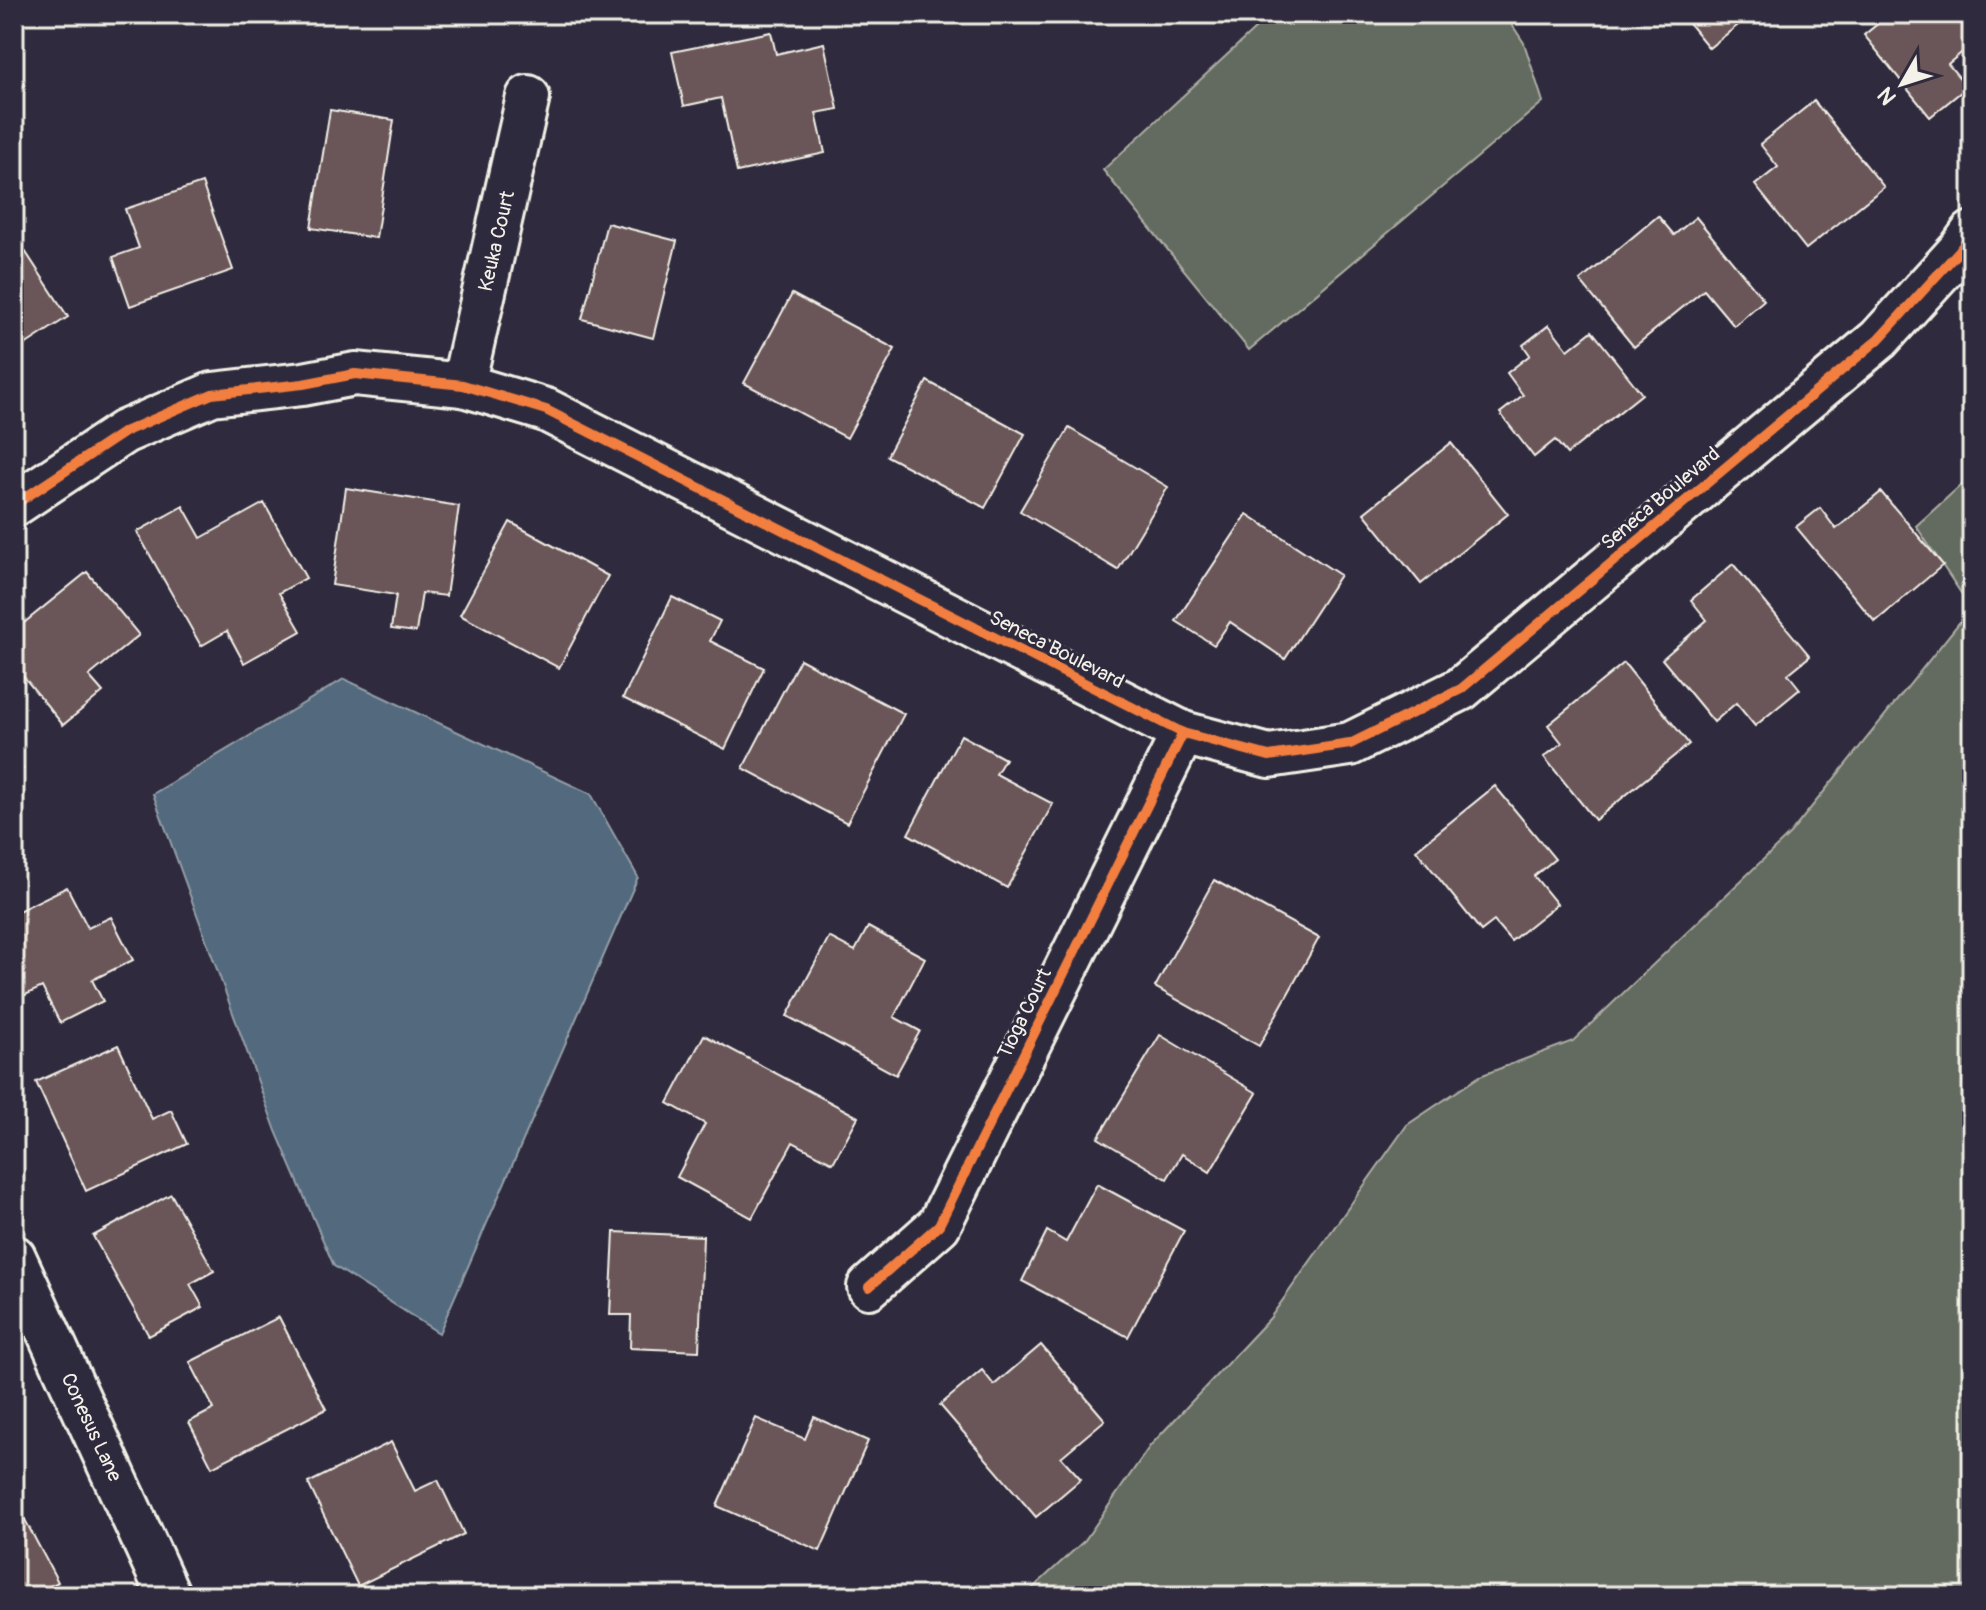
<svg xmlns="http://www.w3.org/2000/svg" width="1986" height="1610" font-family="Pangolin,sans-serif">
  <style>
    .green { fill: #636b5e; stroke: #acaea3; stroke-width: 2 }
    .water { fill: #52697d; stroke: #939fa8; stroke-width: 2 }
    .building { fill: #6a5659; stroke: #f4f1e8; stroke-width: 2 }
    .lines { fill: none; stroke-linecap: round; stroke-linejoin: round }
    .street-casing { stroke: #f4f1e8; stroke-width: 48 }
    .street { stroke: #2f2a3d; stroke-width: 42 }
    .cycleway-casing { stroke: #2f2a3d; stroke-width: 15 }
    .cycleway { stroke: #f27e40; stroke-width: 10 }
    .labels { text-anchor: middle; stroke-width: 6; stroke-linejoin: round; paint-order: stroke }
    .street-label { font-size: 20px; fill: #f4f1e8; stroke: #2f2a3d }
  </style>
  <rect width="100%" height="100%" fill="#2f2a3d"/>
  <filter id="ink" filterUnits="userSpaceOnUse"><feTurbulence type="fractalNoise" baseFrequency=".0125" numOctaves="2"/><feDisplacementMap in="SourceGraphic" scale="16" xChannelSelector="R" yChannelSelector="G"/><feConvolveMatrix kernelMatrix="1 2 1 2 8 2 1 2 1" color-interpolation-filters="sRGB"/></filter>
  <g filter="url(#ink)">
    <!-- green -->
    <g class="green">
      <polygon points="1271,14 1505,14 1524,43 1543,102 1249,350 1103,170"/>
      <polygon points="1972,475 1972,1596 1024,1596 1085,1540 1150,1446 1270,1318 1407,1125 1480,1076 1573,1041 1790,834 1971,608 1916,526"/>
    </g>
    <!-- water -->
    <polygon class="water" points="344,679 591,794 638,877 439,1333 334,1266 276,1131 153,794"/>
    <!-- building -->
    <g class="building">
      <polygon points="1681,14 1752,14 1709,48"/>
      <polygon points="1890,14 1971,14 1972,15 1972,44 1948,64 1967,87 1930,117 1864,35"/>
      <polygon points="771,32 776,54 824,43 838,109 816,113 825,153 737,172 721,98 684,106 672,52"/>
      <polygon points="1814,101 1884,187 1806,249 1755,185 1778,167 1760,144"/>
      <polygon points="330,110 394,120 376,238 311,228"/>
      <polygon points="202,183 233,270 130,306 113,257 139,248 125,209"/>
      <polygon points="1658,216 1674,235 1696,217 1764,300 1734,326 1704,290 1634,347 1580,281"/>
      <polygon points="607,223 677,241 653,338 582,319"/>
      <polygon points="14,234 68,317 14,352"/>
      <polygon points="792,294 895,349 847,438 744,383"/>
      <polygon points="1549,325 1568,350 1592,331 1642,394 1567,454 1555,440 1534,457 1500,413 1523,395 1507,373 1530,355 1523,345"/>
      <polygon points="927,381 1025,434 985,508 887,456"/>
      <polygon points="1069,428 1168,487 1118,570 1020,511"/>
      <polygon points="1451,443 1508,514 1421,584 1364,513"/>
      <polygon points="346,488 459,506 446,596 422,593 416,632 391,629 396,595 332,585"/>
      <polygon points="1881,492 1943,565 1875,622 1796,527 1820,508 1836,529"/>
      <polygon points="264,503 306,578 279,593 301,631 244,663 227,631 201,646 137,532 183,506 201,538"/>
      <polygon points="1247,514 1340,575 1285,659 1230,622 1214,645 1176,621"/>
      <polygon points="510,522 608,576 559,668 460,615"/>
      <polygon points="1733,564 1810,656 1788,674 1800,689 1755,726 1736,703 1714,722 1662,659 1707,620 1691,600"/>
      <polygon points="87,572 139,635 89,676 103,692 63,725 14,665 14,631"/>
      <polygon points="672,597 720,621 710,641 764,668 725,749 623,698"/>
      <polygon points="800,659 904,714 847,823 743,768"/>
      <polygon points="1624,663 1689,744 1595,820 1544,757 1562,743 1548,725"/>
      <polygon points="961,735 1005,759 996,774 1053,804 1007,888 908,834"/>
      <polygon points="14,758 23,769 14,777"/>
      <polygon points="1495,786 1555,859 1534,876 1557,904 1511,941 1494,921 1481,931 1416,850"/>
      <polygon points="1214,880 1319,938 1259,1046 1155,987"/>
      <polygon points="67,887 88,928 111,917 133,960 92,980 103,1001 60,1023 42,987 17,999 14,993 14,913"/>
      <polygon points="868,927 925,958 894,1017 920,1031 896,1075 787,1016 829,937 855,951"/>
      <polygon points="704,1035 858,1117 833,1163 793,1142 752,1218 677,1177 705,1124 668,1103"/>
      <polygon points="1160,1035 1257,1093 1210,1172 1182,1154 1167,1179 1098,1138"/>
      <polygon points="118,1045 152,1119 171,1110 187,1144 86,1191 36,1082"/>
      <polygon points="1097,1184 1184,1231 1128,1337 1022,1281 1047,1231 1066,1242"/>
      <polygon points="171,1194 214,1271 190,1284 203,1307 149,1336 93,1236"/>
      <polygon points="614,1232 703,1236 699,1351 630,1348 631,1315 610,1315"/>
      <polygon points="279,1317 326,1409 212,1467 189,1422 214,1409 190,1362"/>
      <polygon points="1041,1345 1105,1420 1061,1457 1081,1479 1036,1517 940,1405 982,1370 994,1385"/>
      <polygon points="814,1417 868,1441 820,1551 717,1506 756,1418 805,1439"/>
      <polygon points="391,1442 415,1491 438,1480 464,1534 358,1586 308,1483"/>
      <polygon points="14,1499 58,1582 32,1596 14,1596"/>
    </g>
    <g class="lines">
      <!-- street casing -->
      <g class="street-casing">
        <g id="street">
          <polyline points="463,385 528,97"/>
          <polyline points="14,505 124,432 212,394 303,384 355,374 463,385 546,410 1183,733 1269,756 1350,744 1461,689 1879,339 1960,250 1972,233"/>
          <polyline points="14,1257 169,1596"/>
          <polyline points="869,1287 939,1225 1183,733"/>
        </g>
      </g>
      <!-- street -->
      <use href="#street" class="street"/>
      <!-- cycleway casing -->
      <g class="cycleway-casing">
        <g id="cycleway">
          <polyline points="14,505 124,432 212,394 303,384 355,374 463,385 546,410 1183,733 1269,756 1350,744 1461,689 1879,339 1960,250 1972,233"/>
          <polyline points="869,1287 939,1225 1183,733"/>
        </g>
      </g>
      <!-- cycleway -->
      <use href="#cycleway" class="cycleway"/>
    </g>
  </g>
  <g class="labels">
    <!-- street labels -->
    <g class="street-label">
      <text transform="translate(496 241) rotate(-77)" y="7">Keuka Court</text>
      <text transform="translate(1660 498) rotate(-40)" y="7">Seneca Boulevard</text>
      <text transform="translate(1057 649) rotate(27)" y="7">Seneca Boulevard</text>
      <text transform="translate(1024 1013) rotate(-64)" y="7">Tioga Court</text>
      <text transform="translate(92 1427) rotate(65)" y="7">Conesus Lane</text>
    </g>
  </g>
  <!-- margin -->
  <rect width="1986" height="1610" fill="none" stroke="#2f2a3d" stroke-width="48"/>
  <rect x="24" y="24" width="1938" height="1562" fill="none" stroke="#f4f1e8" stroke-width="3" filter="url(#ink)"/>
  <!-- north arrow -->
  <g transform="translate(1902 84) rotate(231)" stroke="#2f2a3d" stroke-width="6" paint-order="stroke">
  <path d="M0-6L14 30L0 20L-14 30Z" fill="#f4f1e8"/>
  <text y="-12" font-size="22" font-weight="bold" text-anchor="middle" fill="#f4f1e8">N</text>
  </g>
</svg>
